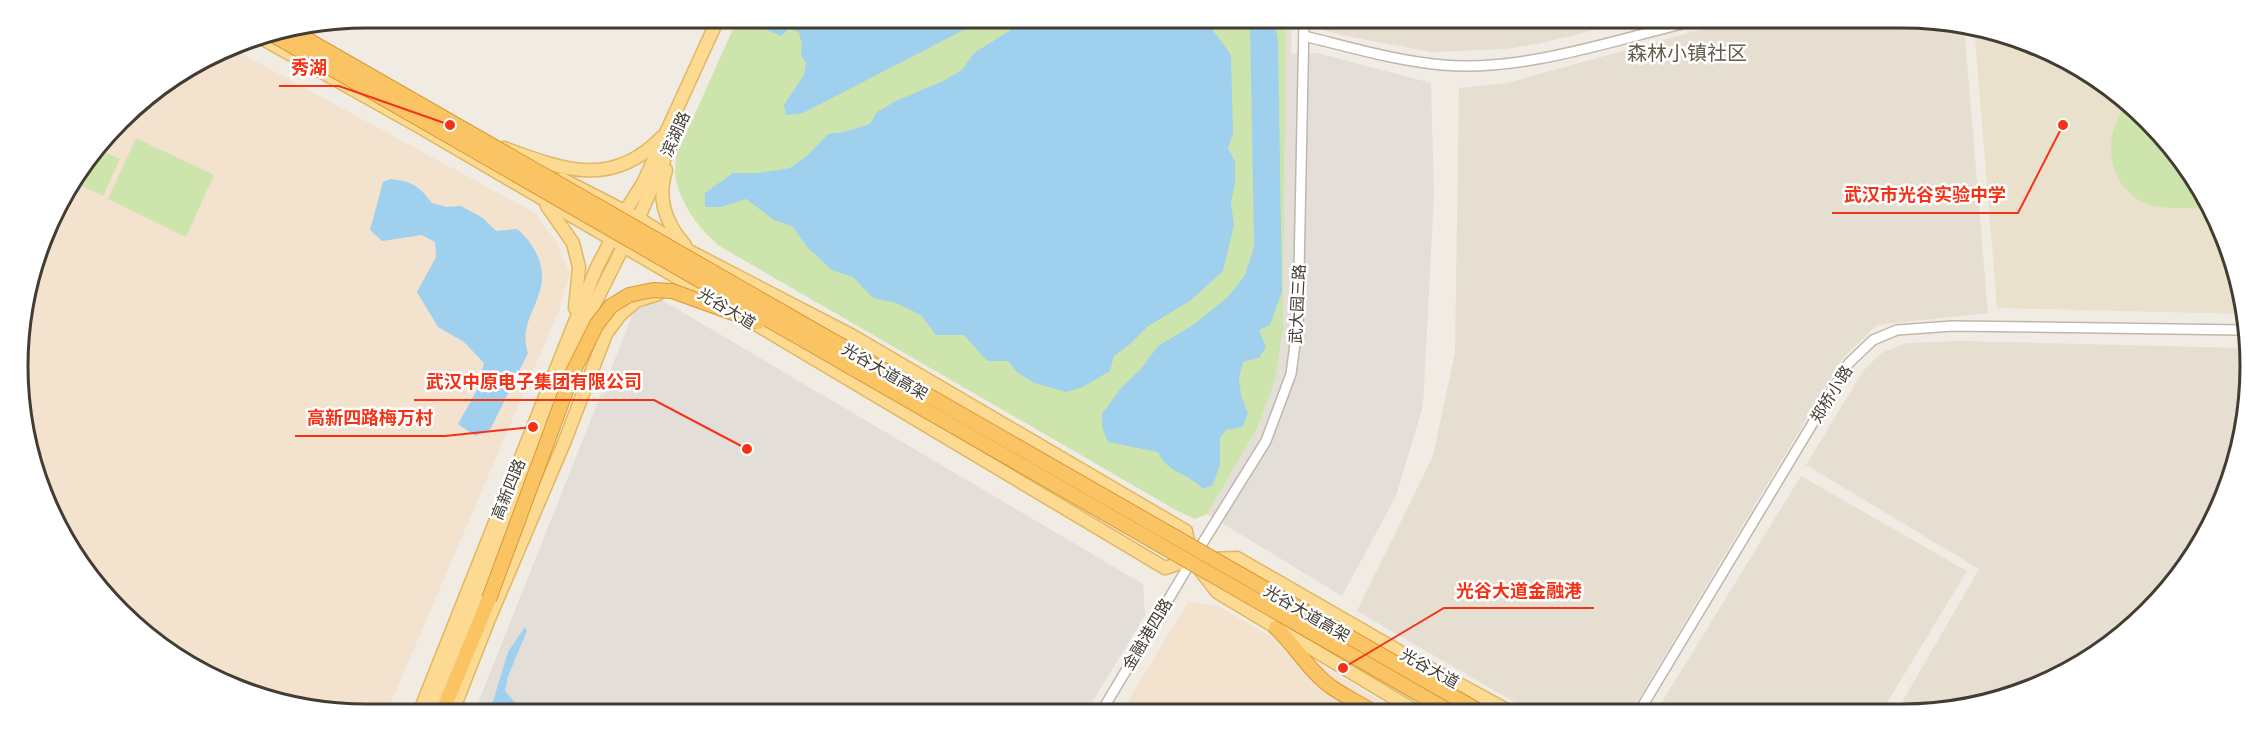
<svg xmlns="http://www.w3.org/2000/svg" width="2268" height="732" font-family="Overpass,'Noto Sans SC',sans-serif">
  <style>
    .residential { fill: #e5ded1 }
    .commercial { fill: #f3e2ce }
    .industrial { fill: #e3ded8 }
    .education { fill: #eae1cd }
    .green { fill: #cde5ac }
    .water { fill: #9fd0ee }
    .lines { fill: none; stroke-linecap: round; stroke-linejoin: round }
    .minor-casing { stroke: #bfb7a9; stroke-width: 12 }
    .major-casing { stroke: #e0b762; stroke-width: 15 }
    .highway-casing { stroke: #d99835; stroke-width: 16 }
    .minor { stroke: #fff; stroke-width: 9 }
    .major { stroke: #fcda91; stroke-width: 12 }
    .highway { stroke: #fac465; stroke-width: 14 }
    .highway-bridge-casing { stroke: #d99835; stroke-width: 16; stroke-linecap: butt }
    .highway-bridge { stroke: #fac465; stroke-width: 14 }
    .labels { text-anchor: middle; stroke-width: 5; stroke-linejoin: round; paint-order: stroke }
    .street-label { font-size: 16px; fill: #433c33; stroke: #fff }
    .quarter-label { font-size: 20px; fill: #655a4b; stroke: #fff }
    .rim { fill: none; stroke: #433c33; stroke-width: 3 }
    .leader { fill: none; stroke: #f53216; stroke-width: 2 }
    .callout-dot { fill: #f53216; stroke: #fff; stroke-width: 2 }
    .callout-label { font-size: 18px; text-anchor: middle; font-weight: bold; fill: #f53216; stroke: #fff; stroke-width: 5; stroke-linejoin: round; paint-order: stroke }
  </style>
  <rect width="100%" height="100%" fill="#f1ece3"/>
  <!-- residential -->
  <g class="residential">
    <polygon points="1318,22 1624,23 1542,43 1506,49 1431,52 1341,35 1320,29"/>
    <polygon points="1721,24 1964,25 1988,313 1877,325 1843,358 1632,710 1528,710 1357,611 1433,456 1455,352 1459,88 1507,83"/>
    <polygon points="1958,341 2243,348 2243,434 2204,540 2148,612 2056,678 1948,711 1897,711 1979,569 1806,465 1863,371 1881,353 1907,343"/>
    <polygon points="1801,476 1967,571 1882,711 1657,710"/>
  </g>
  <!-- commercial -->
  <g class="commercial">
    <polygon points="229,47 535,213 556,241 570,274 558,313 389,707 298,707 228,672 202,668 173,656 77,560 30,456 21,321 54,212 136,105"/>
    <polygon points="1188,602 1218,606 1397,710 1123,709"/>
  </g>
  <!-- industrial -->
  <g class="industrial">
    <polygon points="1286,22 1292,22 1291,54 1317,53 1431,83 1434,196 1423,406 1396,496 1342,596 1207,514 1258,427 1276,377 1283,328"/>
    <polygon points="660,299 1143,584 1145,615 1088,709 476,708 634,311"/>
  </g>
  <!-- education -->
  <polygon class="education" points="1974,26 2096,77 2192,173 2243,298 2243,314 1997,308"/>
  <!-- green -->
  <g class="green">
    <path d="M737,20L1286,22L1283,329L1276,377L1258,427L1207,514L1195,519L1174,509L721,247C700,231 682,206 676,180C674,172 676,163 676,156Z"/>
    <path d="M2125,106L2192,173L2206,208C2191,208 2174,209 2159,207C2120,202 2101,157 2116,123C2118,117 2122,112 2125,106Z"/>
    <polygon points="136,138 214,175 186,237 108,199"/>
    <polygon points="101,150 120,159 103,196 82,186"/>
  </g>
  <!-- water -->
  <g class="water">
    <polygon points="743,20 981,21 803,113 786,115 784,105 804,75 806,62 801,56 802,44 799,33 790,28 781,36"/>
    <polygon points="1025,21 1207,22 1231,55 1233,133 1228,148 1235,161 1235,182 1231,203 1234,225 1223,271 1191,300 1147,327 1129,345 1114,356 1110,371 1083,387 1066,392 1034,383 1017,372 1008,361 987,361 964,335 936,335 921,315 896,303 873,298 853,277 832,270 807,247 792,226 774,220 746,199 721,207 705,207 705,193 733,173 758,173 790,168 808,155 828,134 844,132 870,124 877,112 896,101 941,82 962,70 974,53"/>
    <path d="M1250,22H1275L1278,43L1282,291L1270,325L1259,330L1266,347L1259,358L1243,362L1239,377L1241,395L1248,413L1243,427L1226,430L1220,438V464L1213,485L1203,489C1187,472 1168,474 1158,452L1108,442L1102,427V414L1121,388L1141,369L1158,346L1193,325L1228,297L1245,275L1254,247Z"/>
    <path d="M391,179C413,182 418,185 432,203L446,207L461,206L483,218L496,231L517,229C533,242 546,265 541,286C536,311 519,326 528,353L490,430L475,436L458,424L477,390L484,363L464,342L438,327L417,292L436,257L435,242L422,235L382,241L370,230L383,182Z"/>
    <polygon points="525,627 527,631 508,676 505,691 520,708 491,708 508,652"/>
  </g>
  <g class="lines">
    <!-- minor casing -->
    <g class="minor-casing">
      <g id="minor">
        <path d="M1304,36C1350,47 1396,61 1443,65C1520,72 1608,42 1682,24"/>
        <polyline points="1103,709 1192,560 1266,441 1291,374 1298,322 1304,22"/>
        <polyline points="1640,710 1849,363 1873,340 1897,330 1953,326 2243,330"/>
      </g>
    </g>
    <!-- major casing -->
    <g class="major-casing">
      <g id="major">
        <polyline points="263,39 418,126 724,305"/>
        <path d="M504,148C563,170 612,189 662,137"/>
        <path d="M666,170C657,198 665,223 685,245"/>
        <polyline points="562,179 640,219 691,252 851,335 1186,531 1190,552"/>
        <polyline points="547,206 573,243 579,267 575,308"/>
        <polyline points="621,218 643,183 718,19"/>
        <polyline points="636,224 676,133"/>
        <polyline points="749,320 1165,568 1193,559"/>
        <polyline points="1211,559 1237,558 1409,657 1507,710"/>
        <polyline points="1200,570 1217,592 1414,710"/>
        <polyline points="421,708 596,269 614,234"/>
        <polyline points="433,708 558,391 596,301 627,239"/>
        <polyline points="454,708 489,619 564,443 606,334 620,315 636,301 658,294"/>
      </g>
    </g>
    <!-- highway casing -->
    <g class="highway-casing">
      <g id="highway">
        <path d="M1276,628C1295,645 1309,671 1330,686C1342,695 1357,702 1370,710"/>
        <polyline points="444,708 489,599"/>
      </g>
    </g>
    <!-- minor -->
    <use href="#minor" class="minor"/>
    <!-- major -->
    <use href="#major" class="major"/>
    <!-- highway -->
    <use href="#highway" class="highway"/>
    <!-- highway-bridge casing -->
    <g class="highway-bridge-casing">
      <g id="highway-bridge">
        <polyline points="294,32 1477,710"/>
        <polyline points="275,36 1447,710"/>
        <polyline points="489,599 573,372 597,324 611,306 629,295 653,290 672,291 758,322"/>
      </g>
    </g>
    <!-- highway-bridge -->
    <use href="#highway-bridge" class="highway-bridge"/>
  </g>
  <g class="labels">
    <!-- street labels -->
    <g class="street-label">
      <text transform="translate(675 134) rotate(-66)" y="6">滨湖路</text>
      <text transform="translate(1297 304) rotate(-87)" y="6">武大园三路</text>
      <text transform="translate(727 308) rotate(31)" y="6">光谷大道</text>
      <text transform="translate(885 371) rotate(30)" y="6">光谷大道高架</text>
      <text transform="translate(1831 394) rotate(-58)" y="6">郑桥小路</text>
      <text transform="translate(508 489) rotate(-68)" y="6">高新四路</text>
      <text transform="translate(1307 613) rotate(30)" y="6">光谷大道高架</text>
      <text transform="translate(1147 634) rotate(-59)" y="6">金融港四路</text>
      <text transform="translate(1430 668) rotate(29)" y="6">光谷大道</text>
    </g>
    <!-- quarter labels -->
    <g class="quarter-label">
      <text x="1687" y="60">森林小镇社区</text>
    </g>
  </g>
  <!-- crop -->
  <path d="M0 0H2268V732H0ZM366 28H1902A338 338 0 0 1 2240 366V366A338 338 0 0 1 1902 704H366A338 338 0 0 1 28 366V366A338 338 0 0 1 366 28Z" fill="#fff" fill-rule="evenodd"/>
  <path class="rim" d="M366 28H1902A338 338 0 0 1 2240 366V366A338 338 0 0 1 1902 704H366A338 338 0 0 1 28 366V366A338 338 0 0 1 366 28Z"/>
  <!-- callouts -->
  <path class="leader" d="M450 125L339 86H279M2063 125L2018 213H1832M747 449L654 400H414M533 427L445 436H295M1343 668L1444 608H1594"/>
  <g class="callout-dot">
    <circle cx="450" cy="125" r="6"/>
    <circle cx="2063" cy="125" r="6"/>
    <circle cx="747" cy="449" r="6"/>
    <circle cx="533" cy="427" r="6"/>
    <circle cx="1343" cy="668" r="6"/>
  </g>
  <g class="callout-label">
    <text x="309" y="74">秀湖</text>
    <text x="1925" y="201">武汉市光谷实验中学</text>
    <text x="534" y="388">武汉中原电子集团有限公司</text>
    <text x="370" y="424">高新四路梅万村</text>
    <text x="1519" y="597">光谷大道金融港</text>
  </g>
</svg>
